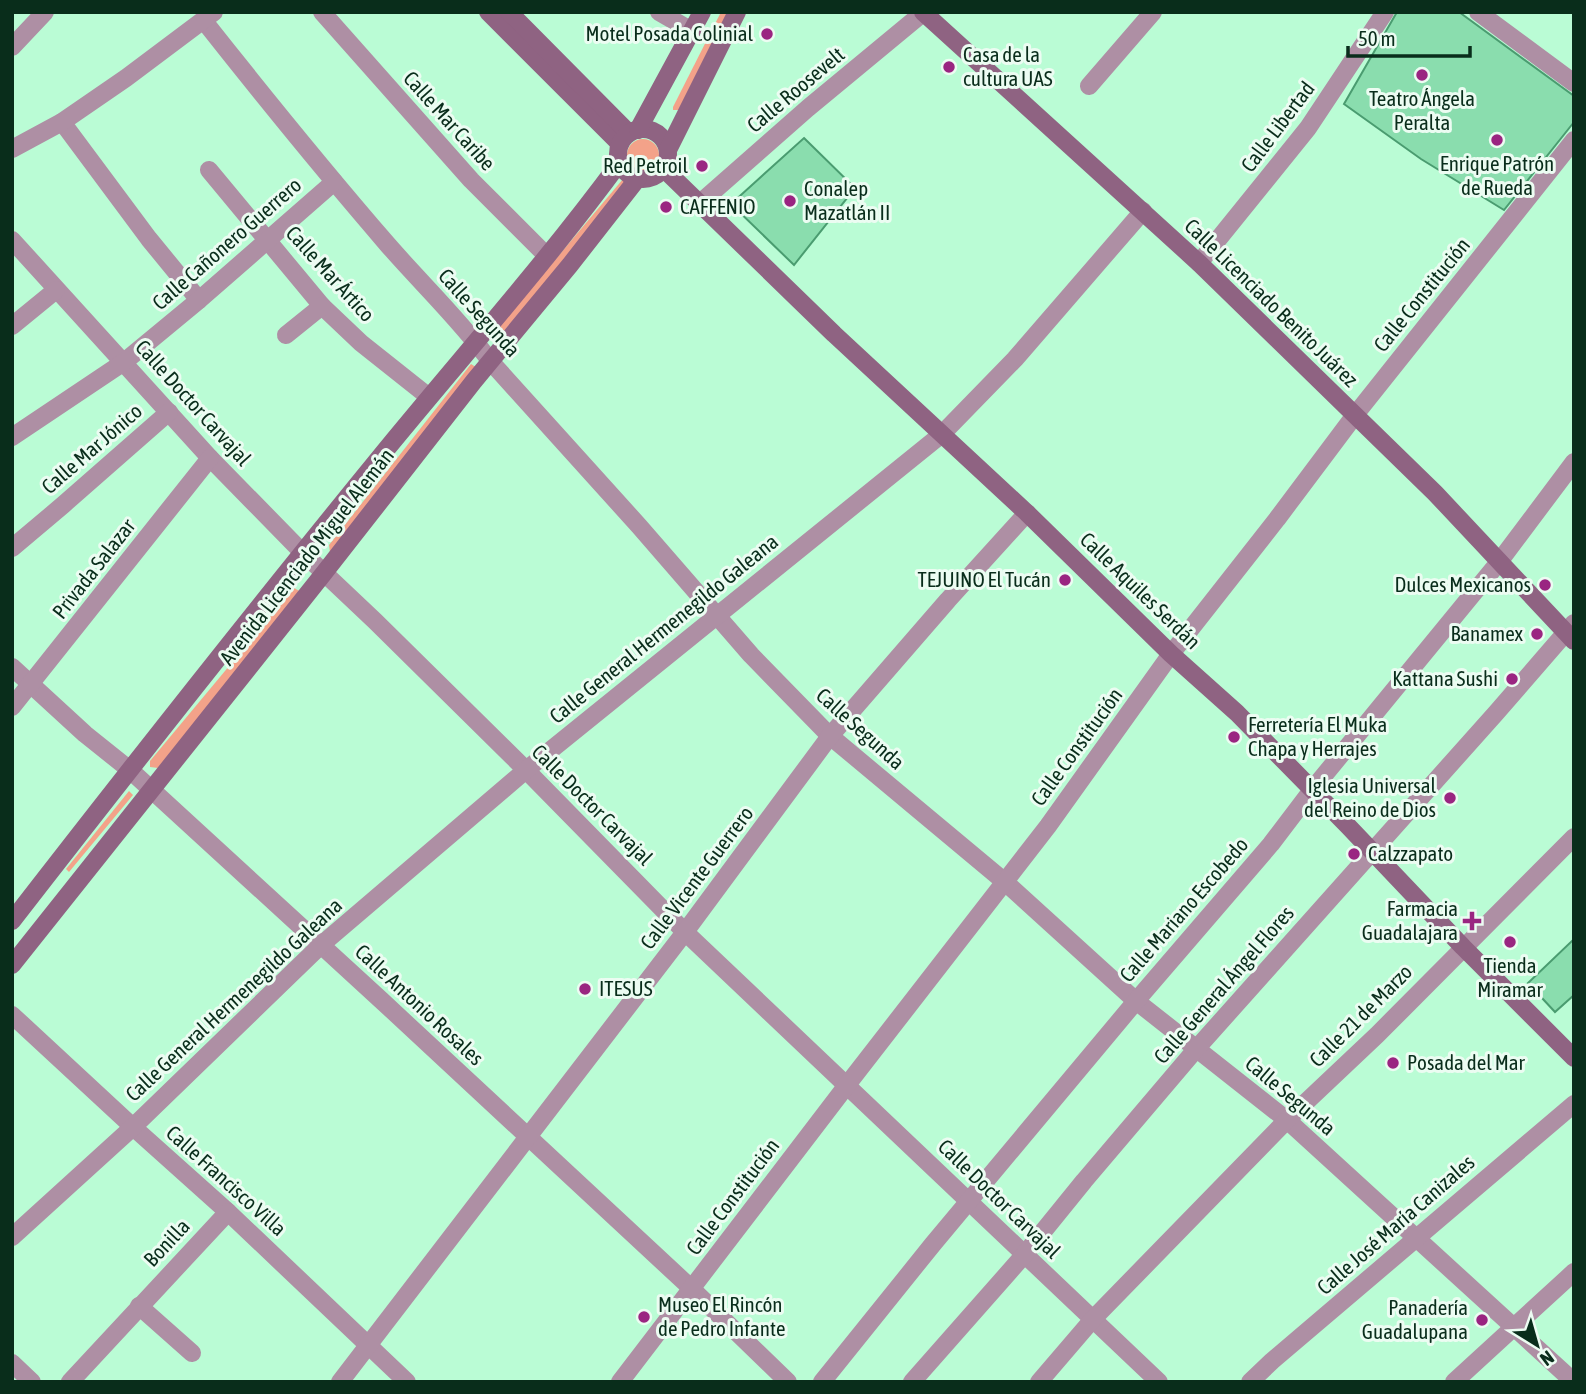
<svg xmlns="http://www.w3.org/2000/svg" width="1586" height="1394" font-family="'Asap Condensed',sans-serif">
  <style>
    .green { fill: #f3a289 }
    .building { fill: #8addae; stroke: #4a9c70; stroke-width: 2 }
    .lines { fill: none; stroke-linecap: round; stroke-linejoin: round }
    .street { stroke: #ae8fa4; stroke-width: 18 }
    .secondary { stroke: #8f6382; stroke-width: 18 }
    .poi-dot { fill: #9a2581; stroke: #ecfcf2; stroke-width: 2.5 }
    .labels { text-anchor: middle; stroke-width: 6; stroke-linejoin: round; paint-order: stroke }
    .poi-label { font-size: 21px; fill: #092d1b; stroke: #ecfcf2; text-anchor: end }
    .street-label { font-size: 21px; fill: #092d1b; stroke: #ecfcf2 }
  </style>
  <rect width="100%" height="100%" fill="#bafcd5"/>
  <!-- green -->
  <g class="green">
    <polygon points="721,12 728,12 679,110 673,110 673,107"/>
    <circle cx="643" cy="155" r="16"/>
    <polygon points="623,179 629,184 499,341 494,335 496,330"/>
    <polygon points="471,364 479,369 330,552 329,545"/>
    <polygon points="294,588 303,593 158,768 150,767 150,761"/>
    <polygon points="129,791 133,795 69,872 66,869"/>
  </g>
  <!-- building -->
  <g class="building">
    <polygon points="1397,12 1459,12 1574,96 1574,122 1504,210 1421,159 1344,104"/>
    <polygon points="804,138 855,188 794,265 731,204"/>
    <polygon points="1574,939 1574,995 1555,1012 1528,983"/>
  </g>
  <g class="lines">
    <!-- street -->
    <g class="street">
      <polyline points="322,12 471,180 547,256"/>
      <polyline points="659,12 692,31"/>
      <polyline points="1478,12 1574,83"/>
      <path d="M204,21C264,97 325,172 388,245C422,284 460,320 491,362L639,526L751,655L830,736L1005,882L1136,1001L1287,1120L1574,1382"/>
      <polyline points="12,47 45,12"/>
      <polyline points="1089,86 1153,12"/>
      <polyline points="62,122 149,239 199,300"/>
      <polyline points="12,149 62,122 126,78 214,12"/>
      <polyline points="209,170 322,306 361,343 429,397"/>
      <polyline points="700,203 808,108 924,12"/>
      <polyline points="12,240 210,458 302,552 375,621 526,770 685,932 1159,1382"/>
      <polyline points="1199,263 1308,128 1385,12"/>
      <polyline points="12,326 56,290"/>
      <polyline points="286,335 322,306"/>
      <polyline points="12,437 124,362 199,300 334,182"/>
      <polyline points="12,548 63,505 169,412"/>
      <polyline points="12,667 85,734 130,770 381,1000 692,1289 788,1382"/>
      <polyline points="12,707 210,458"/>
      <polyline points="12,1015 133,1127 228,1212 407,1382"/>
      <polyline points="12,1237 133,1127 321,945 526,770 942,434 1015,359 1143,211"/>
      <polyline points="139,1306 192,1353"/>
      <polyline points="12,1363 32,1382"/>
      <polyline points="70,1382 228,1212"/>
      <polyline points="340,1382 685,932 830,736 948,600 1027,513"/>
      <polyline points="620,1382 847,1085 1048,826 1171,654 1277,519 1355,415 1574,140"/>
      <polyline points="822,1382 933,1244 1136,1001 1271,844 1312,790 1499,562 1574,462"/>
      <polyline points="912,1382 1024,1255 1084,1181 1197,1048 1496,713 1574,623"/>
      <polyline points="1039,1382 1093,1319 1287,1120 1377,1035 1574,837"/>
      <polyline points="1250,1382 1272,1361 1574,1104"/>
      <polyline points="1454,1382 1574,1272"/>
    </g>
    <!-- secondary -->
    <g class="secondary">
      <polyline points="488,12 620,144"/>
      <polyline points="509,12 629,133"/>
      <polyline points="923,12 1199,263 1435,493 1574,641"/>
      <circle cx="643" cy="154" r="25"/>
      <polyline points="638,130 702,12"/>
      <polyline points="668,150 737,12"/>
      <polyline points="663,168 834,334 1027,513 1171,654 1237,713 1348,826 1463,947 1574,1058"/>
      <path d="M12,921C133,765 255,610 380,457C460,359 545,264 620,162"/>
      <polyline points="12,965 324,573 474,381 570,265 638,178"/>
    </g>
  </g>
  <!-- markers -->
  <g class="poi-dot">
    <circle cx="767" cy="34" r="7"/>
    <circle cx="949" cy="67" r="7"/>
    <circle cx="1422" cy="75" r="7"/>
    <circle cx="1497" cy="140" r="7"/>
    <circle cx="702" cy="166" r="7"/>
    <circle cx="790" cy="201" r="7"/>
    <circle cx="666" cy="207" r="7"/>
    <circle cx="1065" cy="580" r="7"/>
    <circle cx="1545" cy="585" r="7"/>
    <circle cx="1537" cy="634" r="7"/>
    <circle cx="1512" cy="679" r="7"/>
    <circle cx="1234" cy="737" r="7"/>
    <circle cx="1450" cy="798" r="7"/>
    <circle cx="1354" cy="854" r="7"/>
    <path d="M1468.5 910.5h7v7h7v7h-7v7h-7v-7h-7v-7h7z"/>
    <circle cx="1510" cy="942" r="7"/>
    <circle cx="585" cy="989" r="7"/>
    <circle cx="1393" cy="1063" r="7"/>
    <circle cx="644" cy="1317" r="7"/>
    <circle cx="1482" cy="1320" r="7"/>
  </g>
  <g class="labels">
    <!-- poi labels -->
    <g class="poi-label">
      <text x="753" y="41">Motel Posada Colinial</text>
      <text x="963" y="62" text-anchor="start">Casa de la<tspan x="963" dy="24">cultura UAS</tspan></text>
      <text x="1422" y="106" text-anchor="middle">Teatro Ángela<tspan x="1422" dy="24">Peralta</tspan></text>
      <text x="1497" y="171" text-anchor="middle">Enrique Patrón<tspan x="1497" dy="24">de Rueda</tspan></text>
      <text x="688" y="173">Red Petroil</text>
      <text x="804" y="196" text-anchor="start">Conalep<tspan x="804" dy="24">Mazatlán II</tspan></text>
      <text x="680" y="214" text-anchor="start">CAFFENIO</text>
      <text x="1051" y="587">TEJUINO El Tucán</text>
      <text x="1531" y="592">Dulces Mexicanos</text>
      <text x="1523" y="641">Banamex</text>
      <text x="1498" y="686">Kattana Sushi</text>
      <text x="1248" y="732" text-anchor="start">Ferretería El Muka<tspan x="1248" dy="24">Chapa y Herrajes</tspan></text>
      <text x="1436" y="793">Iglesia Universal<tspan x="1436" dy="24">del Reino de Dios</tspan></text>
      <text x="1368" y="861" text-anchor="start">Calzzapato</text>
      <text x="1458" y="916">Farmacia<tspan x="1458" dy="24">Guadalajara</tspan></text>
      <text x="1510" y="973" text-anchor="middle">Tienda<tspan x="1510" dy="24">Miramar</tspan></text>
      <text x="599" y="996" text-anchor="start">ITESUS</text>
      <text x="1407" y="1070" text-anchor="start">Posada del Mar</text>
      <text x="658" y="1312" text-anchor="start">Museo El Rincón<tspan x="658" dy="24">de Pedro Infante</tspan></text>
      <text x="1468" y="1315">Panadería<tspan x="1468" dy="24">Guadalupana</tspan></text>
    </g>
    <!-- street labels -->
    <g class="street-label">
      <text transform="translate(796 90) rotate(-40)" y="7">Calle Roosevelt</text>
      <text transform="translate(449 121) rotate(48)" y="7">Calle Mar Caribe</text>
      <text transform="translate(1278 127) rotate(-53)" y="7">Calle Libertad</text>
      <text transform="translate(227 244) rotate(-41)" y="7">Calle Cañonero Guerrero</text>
      <text transform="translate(330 274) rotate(48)" y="7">Calle Mar Ártico</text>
      <text transform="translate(1422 295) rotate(-51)" y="7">Calle Constitución</text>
      <text transform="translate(1271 303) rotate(44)" y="7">Calle Licenciado Benito Juárez</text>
      <text transform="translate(479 313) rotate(48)" y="7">Calle Segunda</text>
      <text transform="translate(193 403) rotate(48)" y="7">Calle Doctor Carvajal</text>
      <text transform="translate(92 449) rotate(-41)" y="7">Calle Mar Jónico</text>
      <text transform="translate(307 557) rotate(-52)" y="7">Avenida Licenciado Miguel Alemán</text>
      <text transform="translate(94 569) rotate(-52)" y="7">Privada Salazar</text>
      <text transform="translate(1140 591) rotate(44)" y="7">Calle Aquiles Serdán</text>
      <text transform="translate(664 629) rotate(-39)" y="7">Calle General Hermenegildo Galeana</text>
      <text transform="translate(860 729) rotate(42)" y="7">Calle Segunda</text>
      <text transform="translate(1077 747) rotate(-54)" y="7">Calle Constitución</text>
      <text transform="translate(592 805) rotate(45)" y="7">Calle Doctor Carvajal</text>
      <text transform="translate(697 878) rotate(-53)" y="7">Calle Vicente Guerrero</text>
      <text transform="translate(1184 910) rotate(-49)" y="7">Calle Mariano Escobedo</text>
      <text transform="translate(1224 985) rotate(-49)" y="7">Calle General Ángel Flores</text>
      <text transform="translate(234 1000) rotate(-43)" y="7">Calle General Hermenegildo Galeana</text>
      <text transform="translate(419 1005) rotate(43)" y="7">Calle Antonio Rosales</text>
      <text transform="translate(1361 1016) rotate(-45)" y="7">Calle 21 de Marzo</text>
      <text transform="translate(1290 1096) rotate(40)" y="7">Calle Segunda</text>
      <text transform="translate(226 1181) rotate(42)" y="7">Calle Francisco Villa</text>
      <text transform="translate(733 1197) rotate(-53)" y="7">Calle Constitución</text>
      <text transform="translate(999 1199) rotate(44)" y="7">Calle Doctor Carvajal</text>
      <text transform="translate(1396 1225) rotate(-41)" y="7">Calle José María Canizales</text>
      <text transform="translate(167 1243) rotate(-47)" y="7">Bonilla</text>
    </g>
  </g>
  <!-- border -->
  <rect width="1586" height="1394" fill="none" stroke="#092d1b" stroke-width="28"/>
  <!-- north arrow -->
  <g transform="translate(1537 1345) rotate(143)" stroke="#ecfcf2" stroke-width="5" paint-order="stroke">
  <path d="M0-5L12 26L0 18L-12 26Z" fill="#092d1b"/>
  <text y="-10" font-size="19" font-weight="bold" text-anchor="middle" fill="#092d1b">N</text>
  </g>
  <!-- scale -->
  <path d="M1348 46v10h122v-10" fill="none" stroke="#092d1b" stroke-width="3.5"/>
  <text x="1358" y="46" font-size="21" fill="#092d1b" stroke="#ecfcf2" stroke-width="5" paint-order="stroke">50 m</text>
</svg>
